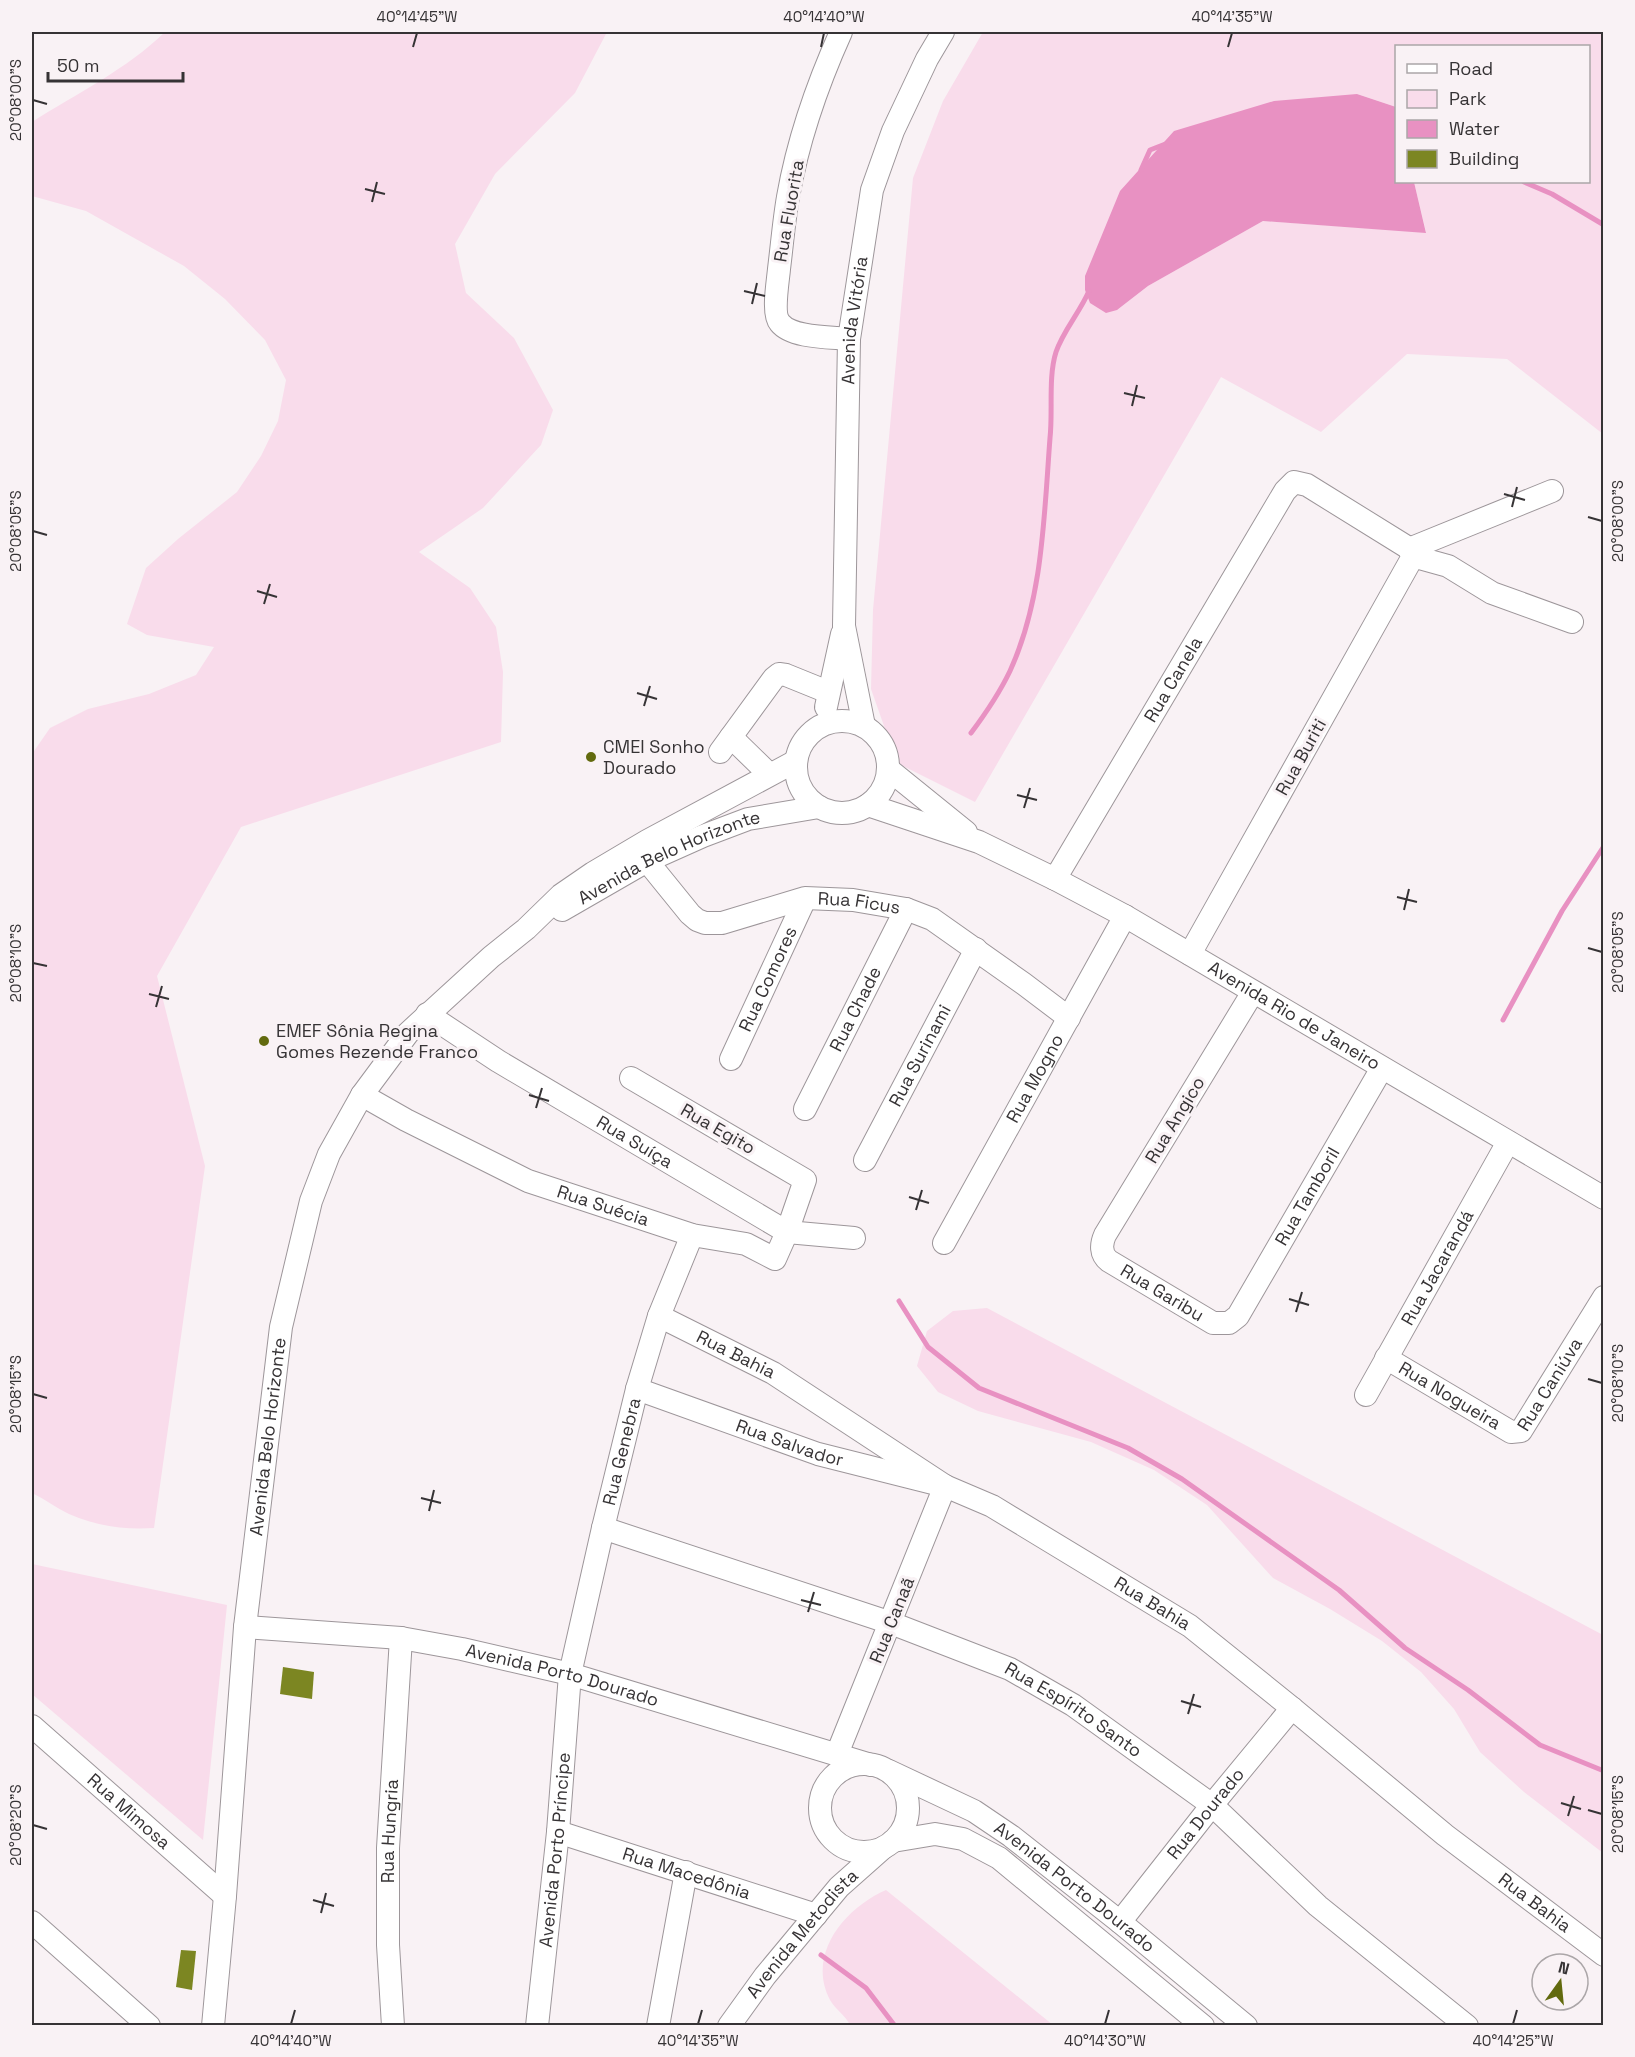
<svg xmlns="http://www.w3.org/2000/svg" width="1635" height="2057" font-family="'Space Grotesk',sans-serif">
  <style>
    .green { fill: #f9dceb; fill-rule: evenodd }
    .water { fill: #e891c2 }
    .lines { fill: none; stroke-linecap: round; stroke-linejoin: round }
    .stream { stroke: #e891c2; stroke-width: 5 }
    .building { fill: #7c8622 }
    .minor-casing { stroke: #9d969a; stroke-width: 24 }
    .minor { stroke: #fff; stroke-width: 22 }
    .ticks { fill: none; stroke: #363335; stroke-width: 2 }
    .poi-dot { fill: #626a0e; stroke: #f9f2f5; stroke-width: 2 }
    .labels { text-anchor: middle; stroke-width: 6; stroke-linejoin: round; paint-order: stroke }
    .street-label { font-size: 18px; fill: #363335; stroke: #f9f2f5 }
    .poi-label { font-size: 18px; fill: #363335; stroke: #f9f2f5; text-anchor: start }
    .neatline { fill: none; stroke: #363335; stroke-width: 2 }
    .ticks-label { font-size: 15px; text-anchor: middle; fill: #363335 }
  </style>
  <rect width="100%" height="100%" fill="#f9f2f5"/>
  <!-- green -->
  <g class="green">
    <path d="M165,32H607L575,93L495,174L455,244L466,293L514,338L553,410L541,445L483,508L419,552L470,588L496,627L503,672L501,742L241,827L157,976L205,1166L154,1528C125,1530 96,1526 69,1514C56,1508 45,1499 32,1493V754L50,728L88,709L149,694L196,675L214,647L147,635L127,624L146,568L178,539L237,492L261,456L278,421L286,380L265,340L225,299L184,266L86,211L32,196V122C76,94 127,69 165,32Z"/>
    <path d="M983,32H1603V434L1507,359L1407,354L1321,432L1221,377L975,802L897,763L871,689L873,610L913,178L943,101ZM1396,46H1588V182H1414L1426,232L1263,221L1148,286L1117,310L1357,94L1396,107Z"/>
    <polygon points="987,1308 1603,1635 1603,1853 1524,1792 1480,1752 1454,1709 1421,1672 1382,1641 1330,1609 1273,1578 1207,1505 1154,1470 1091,1442 978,1411 938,1392 917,1366 927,1331 953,1311"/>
    <polygon points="32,1564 227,1605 203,1840 32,1694"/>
    <path d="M886,1890L1053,2025H850C846,2016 835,2009 830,2000C806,1954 845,1908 886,1890Z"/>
  </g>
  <!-- water -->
  <polygon class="water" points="1357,94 1396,107 1396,182 1414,182 1426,233 1263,221 1148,286 1117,310 1106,313 1090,303 1085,290 1085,276 1120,191 1174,131 1274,101"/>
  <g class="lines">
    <!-- stream -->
    <g class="stream">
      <polyline points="1141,170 1150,150 1168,143"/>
      <polyline points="1524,182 1552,194 1604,225"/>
      <path d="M971,733C986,713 999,694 1010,671C1043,599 1044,516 1050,438C1053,412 1048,377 1056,352C1063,331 1080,312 1089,291"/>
      <polyline points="1503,1020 1562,911 1604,846"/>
      <polyline points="899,1301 928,1347 979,1388 1128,1448 1182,1479 1339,1590 1405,1648 1468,1690 1540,1745 1604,1771"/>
      <polyline points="821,1955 866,1988 895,2026"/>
    </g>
  </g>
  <!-- building -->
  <g class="building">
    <polygon points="283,1667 314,1672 312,1699 280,1694"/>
    <polygon points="181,1950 196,1951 192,1990 176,1987"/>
  </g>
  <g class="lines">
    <!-- minor casing -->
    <g class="minor-casing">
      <g id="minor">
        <path d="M841,32C818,83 798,140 788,197C784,220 782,245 779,269C778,281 772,314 780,323C792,338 830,337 849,339"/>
        <polyline points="1409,549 1552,491"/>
        <polyline points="1412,556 1448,566 1492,593 1572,622"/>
        <polyline points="826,707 842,634"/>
        <circle cx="842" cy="767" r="46"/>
        <path id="s1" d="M864,726L844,626L849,339L872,190L893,131L927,59L943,32"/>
        <polyline points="731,737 769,774"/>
        <polyline points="720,752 774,678 779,674 786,675 828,692"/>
        <polyline points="888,769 966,832"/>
        <path id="s2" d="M868,805L979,842L1055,879L1125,916L1604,1198"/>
        <path id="s3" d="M647,861L690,914L697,920L705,923H722L805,898L853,900L906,909L932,919L1024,984L1069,1018"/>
        <path id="s4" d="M1055,879L1285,491L1294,482L1307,485L1407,547L1412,553L1411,560L1190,954"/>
        <path id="s5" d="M562,910L647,861L703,836L748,819L819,807"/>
        <path id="s6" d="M1253,992L1105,1235C1101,1244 1100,1254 1109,1261L1213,1323H1229L1238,1316L1382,1068"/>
        <path id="s7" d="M427,1014L498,1061L787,1232L854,1238"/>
        <path id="s8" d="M731,1059L805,899"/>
        <path id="s9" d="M362,1095L406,1120L528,1181L692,1235L746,1244L775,1259L787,1232L805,1180L631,1078"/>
        <path id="s10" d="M805,1109L906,909"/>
        <path id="s11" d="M865,1160L976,949"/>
        <path id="s12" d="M944,1243L1125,916"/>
        <path id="s13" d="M659,1316L773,1373L945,1486L992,1506L1190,1626L1292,1708L1445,1835L1604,1955"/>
        <path id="s14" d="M1386,1358L1511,1432L1521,1431L1604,1297"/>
        <path id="s15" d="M637,1389L818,1454L945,1486L837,1754"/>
        <path id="s16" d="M1366,1395L1508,1142"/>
        <path id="s17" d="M603,1528L891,1623L1010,1669L1073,1705L1212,1805L1318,1906L1467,2026"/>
        <path id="s18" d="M245,1627L401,1638L462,1649L570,1674L871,1765"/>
        <path id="s19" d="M32,1726L225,1896"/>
        <circle cx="864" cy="1808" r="44"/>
        <path id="s20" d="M889,1771L974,1811L1011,1836L1120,1922L1246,2026"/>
        <path id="s21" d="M558,1832L816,1915"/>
        <polyline points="893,1841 935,1834 963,1839 999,1858 1203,2026"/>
        <polyline points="32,1922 149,2026"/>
        <path id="s22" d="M1120,1922L1212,1805L1292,1708"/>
        <path id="s23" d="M213,2026L225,1896L245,1627L281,1327L311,1201L329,1154L362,1095L408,1033L491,957L526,929L561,895L593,873L647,841L796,761"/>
        <path id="s24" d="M393,2026L388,1945V1848L401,1638"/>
        <path id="s25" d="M537,2026L558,1832L570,1674L603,1528L637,1389L659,1316L692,1235"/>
        <polyline points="658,2026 686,1872"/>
        <path id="s26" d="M729,2026L765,1976L839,1887L883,1848"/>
      </g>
    </g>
    <!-- minor -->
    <use href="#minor" class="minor"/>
  </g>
  <!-- ticks -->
  <path class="ticks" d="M413,47L417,33M821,47L824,33M1228,47L1232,33M33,100L47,104M365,189L385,194M372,202L377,182M744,291L765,296M752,304L757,283M1124,393L1145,398M1132,406L1137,385M1504,494L1525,500M1512,507L1517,487M1588,517L1602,521M33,531L47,535M257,591L277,597M264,604L270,584M637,693L657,699M644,706L650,686M1017,795L1037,800M1024,808L1030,788M1397,897L1417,902M1404,910L1409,889M1588,948L1602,952M33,963L47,966M149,994L169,999M156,1007L162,986M529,1095L549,1101M536,1108L542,1088M909,1197L929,1203M916,1210L922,1190M1289,1299L1309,1305M1296,1312L1302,1292M1588,1379L1602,1383M33,1394L47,1398M421,1498L441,1503M429,1511L434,1490M801,1600L821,1605M808,1612L814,1592M1181,1701L1201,1707M1188,1714L1194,1694M1561,1803L1581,1809M1588,1810L1602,1814M1568,1816L1574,1796M33,1825L47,1829M313,1900L334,1906M321,1913L326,1893M291,2024L295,2010M698,2024L702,2010M1105,2024L1109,2010M1513,2024L1517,2010"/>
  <!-- markers -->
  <g class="poi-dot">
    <circle cx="591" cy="757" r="6"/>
    <circle cx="264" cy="1041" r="6"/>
  </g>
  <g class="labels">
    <!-- street labels -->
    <g class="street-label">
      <text transform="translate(789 211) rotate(-80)" y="6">Rua Fluorita</text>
      <text dy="6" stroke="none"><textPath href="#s1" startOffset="408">Avenida Vitória</textPath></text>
      <text dy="6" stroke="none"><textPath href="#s4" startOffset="232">Rua Canela</textPath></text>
      <text transform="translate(1301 757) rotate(-61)" y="6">Rua Buriti</text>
      <text dy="6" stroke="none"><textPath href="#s5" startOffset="120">Avenida Belo Horizonte</textPath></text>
      <text dy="6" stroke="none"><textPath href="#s3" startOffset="244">Rua Ficus</textPath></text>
      <text dy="6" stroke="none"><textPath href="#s8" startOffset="88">Rua Comores</textPath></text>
      <text dy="6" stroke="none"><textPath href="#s10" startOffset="112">Rua Chade</textPath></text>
      <text dy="6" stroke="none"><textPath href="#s2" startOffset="477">Avenida Rio de Janeiro</textPath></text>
      <text dy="6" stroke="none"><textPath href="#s11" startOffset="118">Rua Surinami</textPath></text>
      <text dy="6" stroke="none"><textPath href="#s12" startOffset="188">Rua Mogno</textPath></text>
      <text transform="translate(1175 1120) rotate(-59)" y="6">Rua Angico</text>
      <text transform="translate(718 1129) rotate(30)" y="6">Rua Egito</text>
      <text dy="6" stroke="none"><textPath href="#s7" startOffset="244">Rua Suíça</textPath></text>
      <text dy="6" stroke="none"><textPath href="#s6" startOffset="600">Rua Tamboril</textPath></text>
      <text dy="6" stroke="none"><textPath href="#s9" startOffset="266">Rua Suécia</textPath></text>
      <text dy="6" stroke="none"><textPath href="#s16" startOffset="146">Rua Jacarandá</textPath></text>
      <text dy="6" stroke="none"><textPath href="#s6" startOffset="375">Rua Garibu</textPath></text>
      <text dy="6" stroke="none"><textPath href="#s13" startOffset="86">Rua Bahia</textPath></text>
      <text dy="6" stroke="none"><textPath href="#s14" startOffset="210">Rua Caniúva</textPath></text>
      <text dy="6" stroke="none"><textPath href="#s14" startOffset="74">Rua Nogueira</textPath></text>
      <text dy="6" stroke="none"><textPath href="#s23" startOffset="592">Avenida Belo Horizonte</textPath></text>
      <text dy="6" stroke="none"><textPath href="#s15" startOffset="162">Rua Salvador</textPath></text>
      <text dy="6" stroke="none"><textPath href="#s25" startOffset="582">Rua Genebra</textPath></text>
      <text dy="6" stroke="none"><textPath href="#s13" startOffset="572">Rua Bahia</textPath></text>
      <text transform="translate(892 1620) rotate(-68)" y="6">Rua Canaã</text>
      <text dy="6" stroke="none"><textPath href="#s18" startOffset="322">Avenida Porto Dourado</textPath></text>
      <text dy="6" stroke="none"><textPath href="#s17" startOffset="506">Rua Espírito Santo</textPath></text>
      <text dy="6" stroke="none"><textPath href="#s19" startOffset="129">Rua Mimosa</textPath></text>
      <text dy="6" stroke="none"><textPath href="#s22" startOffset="138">Rua Dourado</textPath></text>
      <text dy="6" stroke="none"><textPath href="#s24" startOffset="195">Rua Hungria</textPath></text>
      <text dy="6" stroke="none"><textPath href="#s25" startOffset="177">Avenida Porto Príncipe</textPath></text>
      <text dy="6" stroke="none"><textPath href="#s21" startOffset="135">Rua Macedônia</textPath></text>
      <text dy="6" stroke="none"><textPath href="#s20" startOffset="220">Avenida Porto Dourado</textPath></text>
      <text dy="6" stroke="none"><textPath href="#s13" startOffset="1058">Rua Bahia</textPath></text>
      <text dy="6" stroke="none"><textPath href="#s26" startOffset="118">Avenida Metodista</textPath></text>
    </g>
    <!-- poi labels -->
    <g class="poi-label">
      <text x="603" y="753">CMEI Sonho<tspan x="603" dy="21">Dourado</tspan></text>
      <text x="276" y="1037">EMEF Sônia Regina<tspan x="276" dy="21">Gomes Rezende Franco</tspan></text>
    </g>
  </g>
  <!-- border -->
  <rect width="1635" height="2057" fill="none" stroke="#f9f2f5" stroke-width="66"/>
  <!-- legend -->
  <rect x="1395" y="45" width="195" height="138" fill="#f9f2f5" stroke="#aba6a8" stroke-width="1.5"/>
  <rect x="1407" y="64" width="30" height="9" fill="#ffffff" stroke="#aba6a8" stroke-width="1.5"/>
  <text x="1449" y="75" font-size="18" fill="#363335">Road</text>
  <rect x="1407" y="90" width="30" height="18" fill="#f9dceb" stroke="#aba6a8" stroke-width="1.5"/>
  <text x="1449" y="105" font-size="18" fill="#363335">Park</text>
  <rect x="1407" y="120" width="30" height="18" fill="#e891c2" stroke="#aba6a8" stroke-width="1.5"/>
  <text x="1449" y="135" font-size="18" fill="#363335">Water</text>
  <rect x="1407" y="150" width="30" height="18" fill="#7c8622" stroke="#aba6a8" stroke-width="1.5"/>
  <text x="1449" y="165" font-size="18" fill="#363335">Building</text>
  <!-- north arrow -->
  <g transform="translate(1560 1982) rotate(15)"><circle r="28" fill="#f9f2f5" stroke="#aba6a8" stroke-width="1.5"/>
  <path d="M0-4.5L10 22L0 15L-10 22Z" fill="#626a0e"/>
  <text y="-9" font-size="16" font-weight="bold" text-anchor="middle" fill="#363335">N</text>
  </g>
  <!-- scale -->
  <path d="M48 72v9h135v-9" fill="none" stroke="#363335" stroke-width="3"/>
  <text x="57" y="72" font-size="18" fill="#363335" stroke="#f9f2f5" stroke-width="4.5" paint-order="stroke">50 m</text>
  <rect x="33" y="33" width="1569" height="1991" class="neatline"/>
  <g class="ticks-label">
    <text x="417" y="22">40°14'45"W</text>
    <text x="824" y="22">40°14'40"W</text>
    <text x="1232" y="22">40°14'35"W</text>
    <text transform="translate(16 100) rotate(-90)" y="5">20°08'00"S</text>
    <text transform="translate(1618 521) rotate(-90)" y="5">20°08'00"S</text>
    <text transform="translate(16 531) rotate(-90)" y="5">20°08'05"S</text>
    <text transform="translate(1618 952) rotate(-90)" y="5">20°08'05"S</text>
    <text transform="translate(16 963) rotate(-90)" y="5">20°08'10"S</text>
    <text transform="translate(1618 1383) rotate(-90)" y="5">20°08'10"S</text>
    <text transform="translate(16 1394) rotate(-90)" y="5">20°08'15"S</text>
    <text transform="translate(1618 1814) rotate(-90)" y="5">20°08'15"S</text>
    <text transform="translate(16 1825) rotate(-90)" y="5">20°08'20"S</text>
    <text x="291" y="2046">40°14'40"W</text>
    <text x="698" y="2046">40°14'35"W</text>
    <text x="1105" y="2046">40°14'30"W</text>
    <text x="1513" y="2046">40°14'25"W</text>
  </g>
</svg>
